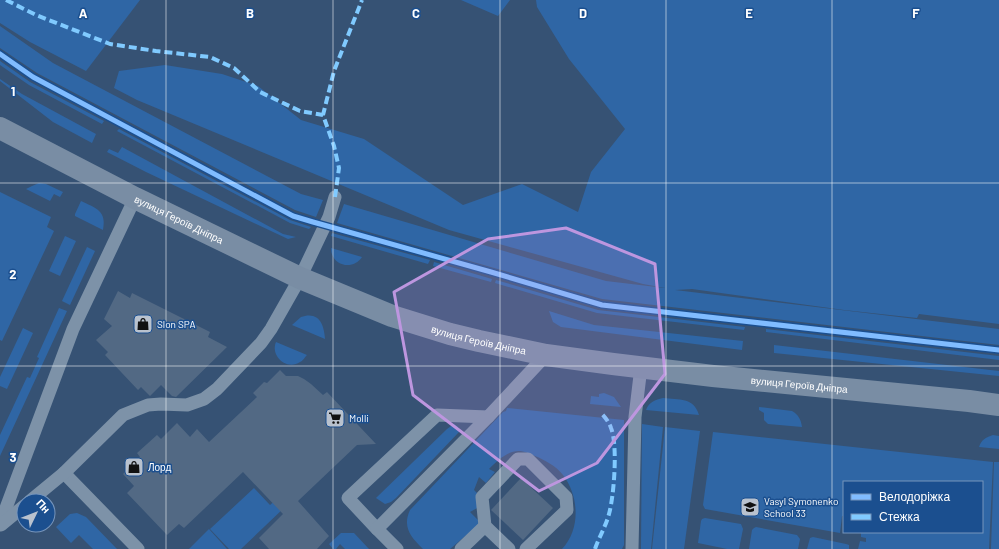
<svg xmlns="http://www.w3.org/2000/svg" width="999" height="549" font-family="Barlow,sans-serif">
  <style>
    .green { fill: #2f66a5 }
    .building { fill: #526984 }
    .lines { fill: none; stroke-linecap: round; stroke-linejoin: round }
    .lane { stroke: #7d92a8; stroke-width: 13 }
    .secondary { stroke: #798da4; stroke-width: 22 }
    .quiet { stroke: #80caff; stroke-width: 4; stroke-dasharray: 8 4; stroke-linecap: butt }
    .cycleway-casing { stroke: #1b4f8f; stroke-width: 8 }
    .cycleway { stroke: #80bcff; stroke-width: 5 }
    .marked { fill: #bd96df; fill-opacity: 0.2; stroke: #bd96df; stroke-width: 3; stroke-linejoin: round }
    .grid { fill: none; stroke: #fff; stroke-width: 1; stroke-opacity: 0.55 }
    .labels { text-anchor: middle; stroke-width: 3; stroke-linejoin: round; paint-order: stroke }
    .street-label { font-size: 10px; fill: #fff; stroke: #1b4f8f }
    .poi-label { font-size: 10px; fill: #fff; stroke: #1b4f8f; text-anchor: start }
    .grid-label { font-size: 13px; text-anchor: middle; font-weight: bold; fill: #fff; stroke: #1b4f8f; stroke-width: 3; stroke-linejoin: round; paint-order: stroke }
  </style>
  <rect width="100%" height="100%" fill="#365274"/>
  <!-- green -->
  <g class="green">
    <polygon points="0,0 140,0 86,71 30,42 0,23"/>
    <polygon points="461,0 510,0 498,16"/>
    <polygon points="536,0 999,0 999,324 919,314 917,318 844,310 692,289 675,290 999,329 999,345 602,299 337,223 344,204 606,281 665,288 643,284 449,230 137,100 114,88 119,71 165,65 222,74 258,86 301,120 364,139 463,205 522,184 578,212 591,172 625,129 569,59 537,7"/>
    <polygon points="0,26 53,63 301,194 323,200 316,217 295,210 37,73 0,48"/>
    <polygon points="0,61 30,82 104,121 102,124 29,85 0,65"/>
    <polygon points="0,79 22,94 96,134 92,143 53,122 0,81"/>
    <polygon points="119,129 290,220 311,227 309,229 290,223 117,131"/>
    <polygon points="122,147 283,234 296,237 288,239 146,172 107,152 109,149 118,153"/>
    <polygon points="39,183 46,184 63,192 60,197 54,194 50,201 26,189 32,186"/>
    <polygon points="0,192 51,217 47,227 54,231 2,341 0,340"/>
    <path d="M81,201C96,208 107,211 103,230L75,216V214Z"/>
    <polygon points="332,233 430,260 428,264 331,236"/>
    <polygon points="65,236 76,241 60,276 49,271"/>
    <polygon points="87,247 95,251 70,305 62,301"/>
    <path d="M331,248L362,257C353,271 331,266 331,248Z"/>
    <polygon points="434,262 492,279 491,282 433,266"/>
    <polygon points="496,280 598,310 745,327 744,330 597,313 495,283"/>
    <polygon points="59,308 67,311 0,456 0,435 27,377 30,378 39,358 37,357"/>
    <polygon points="549,311 594,325 743,341 742,350 561,327 553,322"/>
    <path d="M305,316C320,313 324,326 325,339L292,325L301,317Z"/>
    <polygon points="23,328 33,333 7,389 0,386 0,377"/>
    <polygon points="766,329 999,356 999,360 766,332"/>
    <path d="M276,342L307,355C305,357 303,361 300,362C287,371 270,356 276,342Z"/>
    <polygon points="774,345 999,371 999,376 774,353"/>
    <polygon points="604,393 614,397 621,407 590,404 591,396 599,397 599,394"/>
    <path d="M663,398C679,400 694,397 699,415L646,410C649,402 655,400 663,398Z"/>
    <path d="M759,407L792,411C799,415 801,420 802,427L768,424L764,420V413L759,410Z"/>
    <path d="M507,408L624,420V545L622,549H562C581,529 579,496 563,475C556,466 545,460 535,456C531,455 525,451 520,451C508,450 497,461 489,469L495,472L486,483L479,477L474,490L479,495V507L470,512L482,524L473,534L469,533L450,549H423C411,537 402,527 410,510L503,412L506,411Z"/>
    <polygon points="454,424 458,427 459,432 396,498 391,502 385,504 376,498 447,429"/>
    <polygon points="642,424 663,427 651,549 641,549"/>
    <polygon points="665,427 700,431 684,549 652,549"/>
    <polygon points="713,432 993,462 989,549 858,549 860,541 866,542 866,538 861,537 861,532 982,532 982,482 844,482 844,516 842,516 840,533 705,509 703,505"/>
    <path d="M993,435L999,436V449L979,447C982,439 985,438 993,435Z"/>
    <polygon points="994,462 999,462 999,549 991,549"/>
    <polygon points="254,488 270,505 278,498 286,506 241,549 229,549 210,529"/>
    <polygon points="77,513 86,517 117,549 93,549 79,535 71,543 56,527 70,514"/>
    <polygon points="705,518 741,524 743,529 739,549 727,549 698,543 701,521 702,519"/>
    <polygon points="756,527 797,535 800,539 798,549 749,549 752,530 754,528"/>
    <polygon points="209,529 227,549 189,549"/>
    <polygon points="341,533 354,533 369,549 345,549 340,544 336,549 333,549 329,544"/>
    <polygon points="813,537 846,544 849,545 849,549 807,549 810,538"/>
  </g>
  <!-- building -->
  <g class="building">
    <polygon points="118,291 130,298 132,293 210,332 208,337 227,347 176,397 172,396 161,385 150,396 141,387 138,390 105,355 108,352 96,340 112,326 104,319"/>
    <polygon points="280,370 286,376 298,376 304,379 311,384 323,395 327,392 376,444 357,445 298,501 329,536 317,549 269,549 259,538 283,514 243,472 184,528 179,524 167,535 127,493 134,486 123,474 140,457 137,453 157,435 161,439 177,423 190,437 197,429 209,442 257,397 253,393 264,382 267,383"/>
    <polygon points="521,478 553,508 523,540 491,510"/>
  </g>
  <g class="lines">
    <!-- lane -->
    <g class="lane">
      <polyline points="64,473 138,549"/>
      <polyline points="30,501 64,473 123,415 148,405 161,404 187,405 204,399 217,389 261,343 271,329 300,278 329,217 335,197"/>
      <polyline points="0,524 73,329 135,198"/>
      <polyline points="1,525 24,506"/>
      <polyline points="377,529 348,498 437,415 488,417"/>
      <polyline points="397,549 377,529 488,417 546,355"/>
      <polyline points="461,549 485,526"/>
      <polyline points="509,549 485,526 482,497 518,459 528,459 566,497 567,510 526,549"/>
      <polyline points="632,549 635,417 641,367"/>
    </g>
    <!-- secondary -->
    <path class="secondary" id="s1" d="M0,128L135,198L300,278L392,316L450,334L479,341L546,355L613,364L713,376L969,401L999,405"/>
    <!-- quiet -->
    <g class="quiet">
      <polyline points="6,0 36,15 110,44 156,51 210,57 234,68 260,92 300,111 323,115"/>
      <polyline points="335,197 339,168 334,146 323,115 334,71 362,0"/>
      <path d="M595,549C599,537 606,526 609,514C614,496 618,445 611,428C609,422 605,417 601,413"/>
    </g>
    <!-- cycleway casing -->
    <g class="cycleway-casing">
      <polyline id="cycleway" points="0,54 33,77 293,216 313,222 491,272 602,305 999,350"/>
    </g>
    <!-- cycleway -->
    <use href="#cycleway" class="cycleway"/>
  </g>
  <!-- marked area -->
  <path class="marked" d="M566,228L655,264L665,374L597,463L539,491L413,395L394,292L488,239Z"/>
  <!-- grid -->
  <path class="grid" d="M166,0V549M333,0V549M500,0V549M666,0V549M832,0V549M0,183H999M0,366H999"/>
  <!-- icons -->
  <defs>
    <g id="shop-square" transform="scale(1)"><rect x="-9" y="-9" width="18" height="18" rx="4" fill="#b9c2ce" stroke="#1b4f8f"/><path d="M-5-2.5h2.3a2.7 3.5 0 0 1 5.4 0H5L5.5 6h-11ZM-1.5-2.5h3a1.5 2.3 0 0 0-3 0Z" fill="#111"/></g>
    <g id="supermarket-square" transform="scale(1)"><rect x="-9" y="-9" width="18" height="18" rx="4" fill="#b9c2ce" stroke="#1b4f8f"/><path d="M-6-5.5h2.5l.6 2H6L4.5 2H-2.5L-4.4-4H-6ZM-1.5 3.2a1.3 1.3 0 1 0 .1 0ZM3 3.2a1.3 1.3 0 1 0 .1 0Z" fill="#111"/></g>
    <g id="school-square" transform="scale(1)"><rect x="-9" y="-9" width="18" height="18" rx="4" fill="#b9c2ce" stroke="#1b4f8f"/><path d="M0-5L7-2L0 1L-7-2ZM-4 1L0 2.5L4 1V4Q0 6-4 4Z" fill="#111"/></g>
  </defs>
  <g fill-rule="evenodd">
    <use href="#shop-square" x="143" y="324"/>
    <use href="#supermarket-square" x="335" y="418"/>
    <use href="#shop-square" x="134" y="467"/>
    <use href="#school-square" x="750" y="507"/>
  </g>
  <g class="labels">
    <!-- street labels -->
    <g class="street-label">
      <text dy="4" stroke="none"><textPath href="#s1" startOffset="201">вулиця Героїв Дніпра</textPath></text>
      <text dy="4" stroke="none"><textPath href="#s1" startOffset="525">вулиця Героїв Дніпра</textPath></text>
      <text dy="4" stroke="none"><textPath href="#s1" startOffset="849">вулиця Героїв Дніпра</textPath></text>
    </g>
    <!-- poi labels -->
    <g class="poi-label">
      <text x="157" y="328">Slon SPA</text>
      <text x="349" y="422">Molli</text>
      <text x="148" y="471">Лорд</text>
      <text x="764" y="505">Vasyl Symonenko<tspan x="764" dy="12">School 33</tspan></text>
    </g>
  </g>
  <g class="grid-label">
    <text x="83" y="18">A</text>
    <text x="250" y="18">B</text>
    <text x="416" y="18">C</text>
    <text x="583" y="18">D</text>
    <text x="749" y="18">E</text>
    <text x="916" y="18">F</text>
    <text x="13" y="96">1</text>
    <text x="13" y="279">2</text>
    <text x="13" y="462">3</text>
  </g>
  <!-- legend -->
  <rect x="843" y="481" width="140" height="52" fill="#1b4f8f" stroke="#7695bc"/>
  <rect x="851" y="494" width="20" height="6" fill="#80bcff" stroke="#7695bc"/>
  <text x="879" y="501" font-size="12" fill="#ffffff">Велодоріжка</text>
  <rect x="851" y="514" width="20" height="6" fill="#80caff" stroke="#7695bc"/>
  <text x="879" y="521" font-size="12" fill="#ffffff">Стежка</text>
  <!-- north arrow -->
  <g transform="translate(36 513) rotate(47)"><circle r="19" fill="#1b4f8f" stroke="#7695bc"/>
  <path d="M0-3L7 15L0 10L-7 15Z" fill="#b9c2ce"/>
  <text y="-6" font-size="11" font-weight="bold" text-anchor="middle" fill="#ffffff">Пн</text>
  </g>
</svg>
